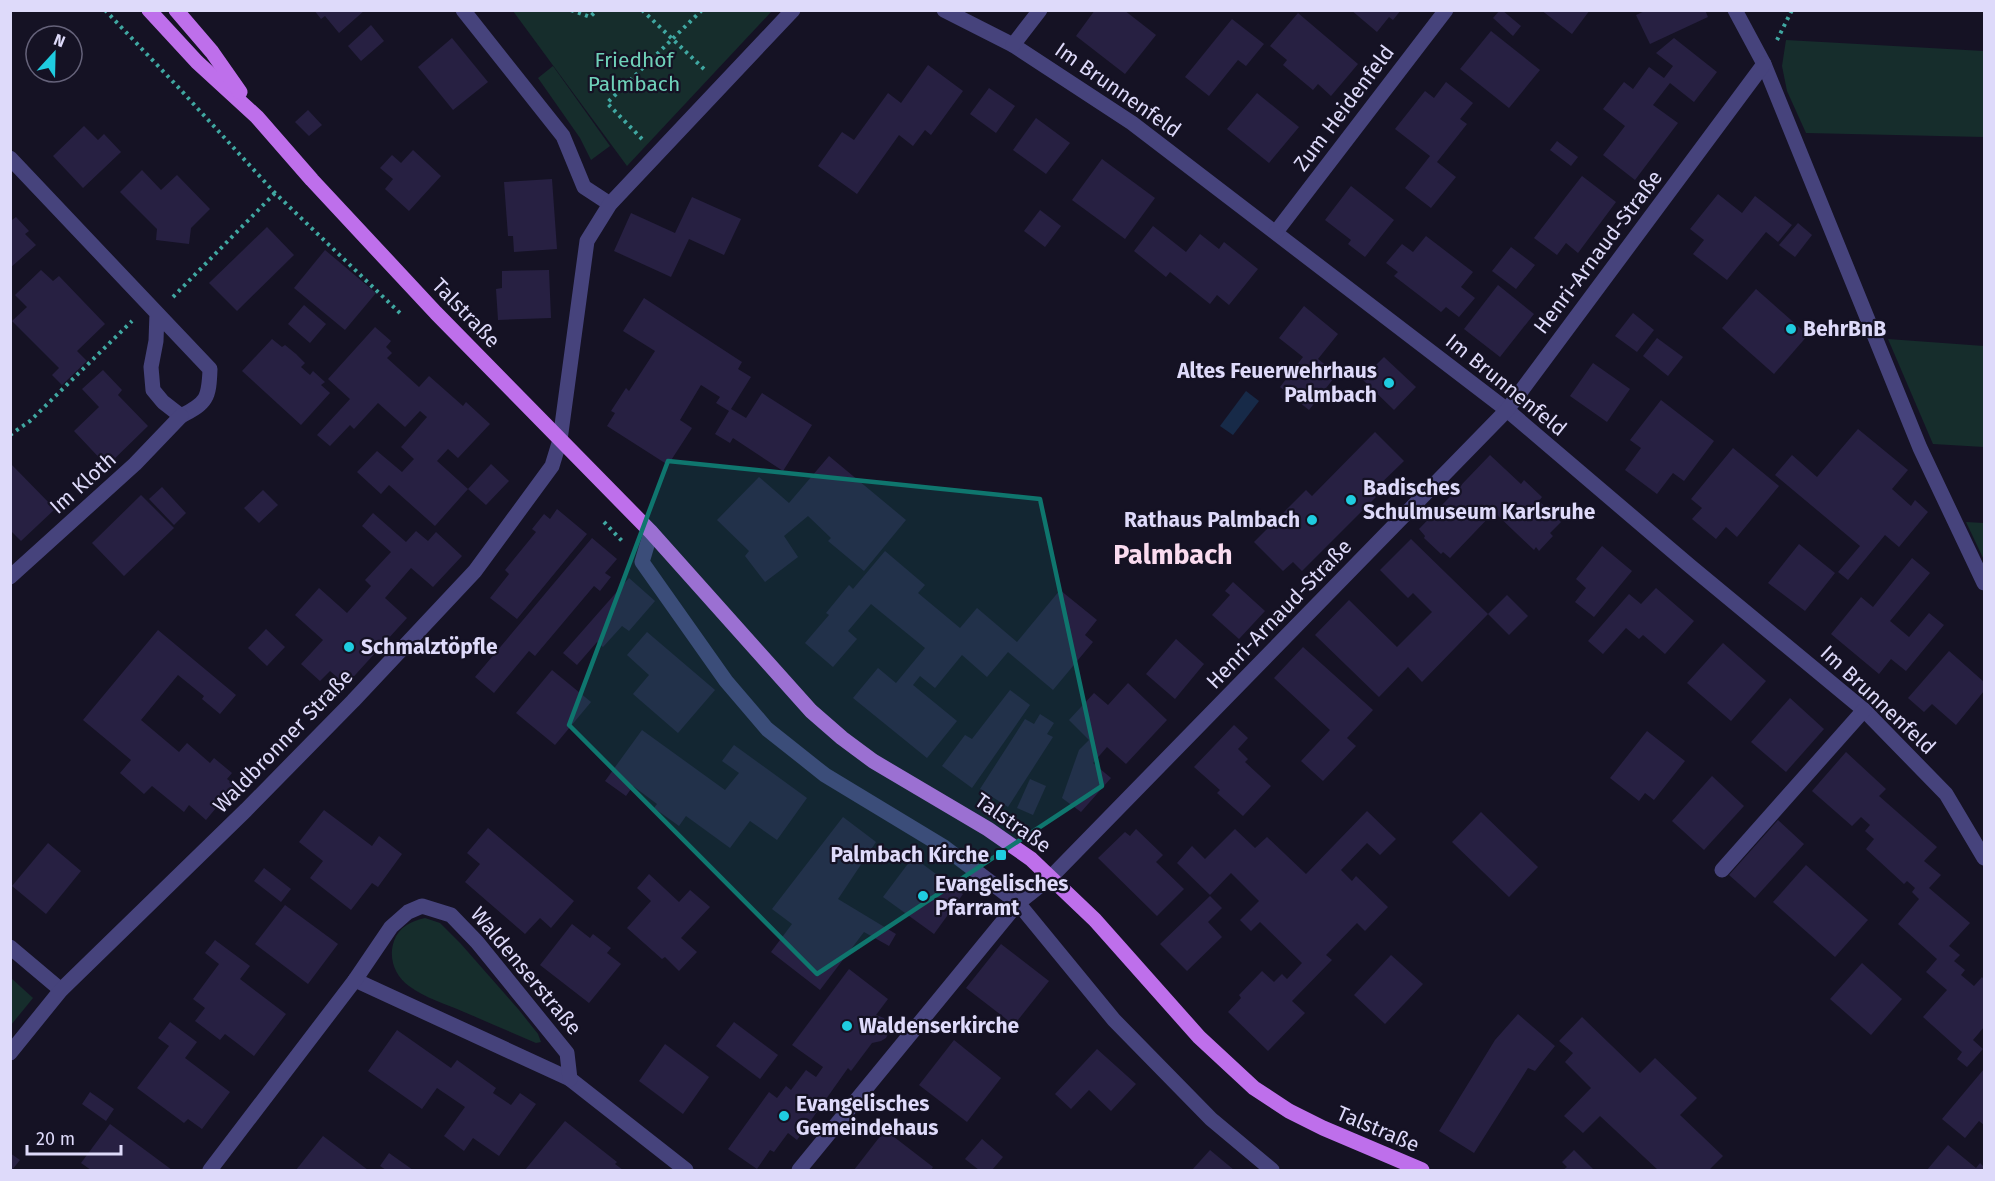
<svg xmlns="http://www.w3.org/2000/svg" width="1995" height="1181" font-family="'Fira Sans',sans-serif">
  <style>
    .green { fill: #162d2c }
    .water { fill: #172a48 }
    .building { fill: #272042 }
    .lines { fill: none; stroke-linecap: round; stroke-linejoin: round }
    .path { stroke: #40a8a2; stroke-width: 4; stroke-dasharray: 3 4.5; stroke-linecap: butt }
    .minor { stroke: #46437c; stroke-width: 15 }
    .major { stroke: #be6feb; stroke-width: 15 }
    .marked { fill: #0f766e; fill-opacity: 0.2; stroke: #0f766e; stroke-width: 4.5; stroke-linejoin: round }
    .poi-dot { fill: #1fcce0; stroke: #151224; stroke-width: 2 }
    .labels { text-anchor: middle; stroke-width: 4.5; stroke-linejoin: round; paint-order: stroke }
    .park-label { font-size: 21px; fill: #6fd1b9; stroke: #151224 }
    .street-label { font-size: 21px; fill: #dedafa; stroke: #151224 }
    .poi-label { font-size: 21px; font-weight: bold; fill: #dedafa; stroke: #151224; text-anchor: start }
    .district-label { font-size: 27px; font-weight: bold; fill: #fadbef; stroke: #151224 }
  </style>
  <rect width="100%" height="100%" fill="#151224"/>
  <!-- green -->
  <g class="green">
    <polygon points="513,11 772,11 627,166"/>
    <polygon points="1786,40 1984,51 1984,137 1806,133 1787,91 1782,66"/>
    <polygon points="553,66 610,146 591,160 580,138 538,78"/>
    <polygon points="1888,339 1984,346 1984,447 1933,444"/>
    <polygon points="1966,522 1984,523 1984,560"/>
    <path d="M425,918L440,923L461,944L519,1010L538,1034L541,1042L536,1043C512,1033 488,1022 464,1012C446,1004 425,998 409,986C395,976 388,958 394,941C399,927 411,921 425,918Z"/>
    <polygon points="11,978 33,998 11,1025"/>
  </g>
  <!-- water -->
  <polygon class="water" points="1246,391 1259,401 1233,435 1220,426"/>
  <!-- building -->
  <g class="building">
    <polygon points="314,10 365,10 339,33 325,16 321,19"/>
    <polygon points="1095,10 1124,10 1156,35 1125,74 1076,36"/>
    <polygon points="1351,10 1401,10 1393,20 1389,17 1377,32"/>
    <polygon points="1500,10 1502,10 1521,26 1513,36 1493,18"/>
    <polygon points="1541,10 1590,10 1572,34"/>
    <polygon points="1647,10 1705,10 1708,17 1650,44 1636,15"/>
    <polygon points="1298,13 1358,64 1331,96 1318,84 1313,90 1283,65 1287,60 1270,46"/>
    <polygon points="1232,19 1264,44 1246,66 1238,60 1209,96 1185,77"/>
    <polygon points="371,25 384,41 361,61 348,46"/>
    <polygon points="1491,31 1540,70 1509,108 1460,69"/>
    <polygon points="452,38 488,82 453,110 418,67"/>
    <polygon points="1674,38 1717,72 1694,102 1670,83 1653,105 1678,123 1635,180 1603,155 1625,126 1603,109 1624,82 1633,89 1649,67 1664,78 1673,66 1656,53"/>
    <polygon points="928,65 963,91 931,135 925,130 913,146 899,135 857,194 818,166 842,132 854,140 888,93 901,103"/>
    <polygon points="1446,82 1473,103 1460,119 1467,124 1437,162 1456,177 1431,208 1405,188 1430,156 1395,129 1425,91 1434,98"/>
    <polygon points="989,88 1015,106 996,133 970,114"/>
    <polygon points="1257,93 1299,127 1269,163 1227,129"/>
    <polygon points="308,110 322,125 309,136 295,122"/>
    <polygon points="1036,118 1070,143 1046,174 1013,150"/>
    <polygon points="84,126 98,140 104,134 121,152 83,188 53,156"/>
    <polygon points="1557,141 1578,157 1571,166 1550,150"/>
    <polygon points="413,150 441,176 409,211 385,189 393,179 380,168 392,155 401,163"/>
    <polygon points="1102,159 1155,198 1125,239 1072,200"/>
    <polygon points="142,170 161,190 177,175 210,209 191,228 189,244 156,240 157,229 120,192"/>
    <polygon points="1582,176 1616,202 1578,253 1566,243 1557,255 1534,238"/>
    <polygon points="552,179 557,249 514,252 513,236 508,236 504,182"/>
    <polygon points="1351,186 1394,220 1365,257 1348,244 1351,240 1325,220"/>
    <polygon points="1718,194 1742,213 1755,196 1792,225 1778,242 1766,232 1727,280 1693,254 1704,240 1690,229"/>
    <polygon points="692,197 741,219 724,255 689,239 671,277 614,251 631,213 675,233"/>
    <polygon points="1040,210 1061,226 1045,247 1024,231"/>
    <polygon points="16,217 29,231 25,234 36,245 10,268 10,218 12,220"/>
    <polygon points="1798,223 1812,235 1795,257 1779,245"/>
    <polygon points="1153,226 1186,252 1200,234 1219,249 1224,242 1258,269 1229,305 1217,295 1210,304 1170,272 1166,277 1134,251"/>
    <polygon points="267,227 294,255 237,311 209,283"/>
    <polygon points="1426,236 1473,272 1461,287 1475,298 1459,317 1446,307 1441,312 1394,276 1398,272 1386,263 1402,244 1413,252"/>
    <polygon points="1511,247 1535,265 1516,289 1492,271"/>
    <polygon points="325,250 376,293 345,330 294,288"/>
    <polygon points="41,270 53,281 59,276 105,324 77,351 87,361 62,385 52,375 59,368 12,321 27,307 15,295"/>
    <polygon points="549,270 551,318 498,320 496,289 502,288 502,271"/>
    <polygon points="1498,285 1534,314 1500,357 1464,329"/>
    <polygon points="1756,289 1808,335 1774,374 1722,328"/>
    <polygon points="644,298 742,362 738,369 751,377 731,409 746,418 762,393 812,425 783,471 733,438 730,443 715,434 729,411 716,403 720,397 701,385 680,420 692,428 668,465 607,426 615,413 611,411 626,388 629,391 655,351 623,331"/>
    <polygon points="304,305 326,324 310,343 288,324"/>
    <polygon points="1304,306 1338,334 1318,359 1337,374 1309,410 1280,387 1303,357 1279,338"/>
    <polygon points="1633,313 1654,330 1637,352 1615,336"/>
    <polygon points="375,327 391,341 386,347 392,353 387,358 419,387 429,376 463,406 466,402 490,424 458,458 448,449 437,461 468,489 435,526 389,485 381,494 357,472 377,451 402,472 414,459 401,447 427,417 420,411 405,427 378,403 354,429 350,425 330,446 317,435 350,399 328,379"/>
    <polygon points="1657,338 1683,357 1668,376 1643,356"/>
    <polygon points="272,339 282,347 285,345 296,354 305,363 301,367 310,375 313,371 325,382 321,385 330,393 301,425 242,371"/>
    <polygon points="1384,357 1416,387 1394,410 1362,379"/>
    <polygon points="1593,363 1630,389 1607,422 1570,396"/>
    <polygon points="103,370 122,390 118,395 148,426 107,466 74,431 99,407 82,389"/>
    <polygon points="1661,400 1714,441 1684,481 1673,473 1657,494 1625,470 1641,448 1630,440"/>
    <polygon points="1858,429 1908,470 1892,489 1911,506 1915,500 1928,512 1899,547 1885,535 1848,580 1838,572 1860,546 1775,475 1792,455 1817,477"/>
    <polygon points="1375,432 1404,461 1371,493 1376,497 1302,571 1293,562 1283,571 1254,542 1306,490 1312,496"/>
    <polygon points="1733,448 1779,486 1737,537 1726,527 1716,539 1692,519 1702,508 1691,499"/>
    <polygon points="1490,455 1521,484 1524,480 1542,497 1539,501 1561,522 1550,533 1553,536 1539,551 1536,547 1534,550 1494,512 1450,558 1443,552 1441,554 1424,538 1425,536 1419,529"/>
    <polygon points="829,456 906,520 864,571 828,541 831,538 808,516 784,536 798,557 765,582 745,556 749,551 717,520 759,477 789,503"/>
    <polygon points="10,463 55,509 21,541 10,530"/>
    <polygon points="491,464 509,481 486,505 468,489"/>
    <polygon points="162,487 186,513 174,525 149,499"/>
    <polygon points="263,490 278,505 259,523 244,508"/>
    <polygon points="141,495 174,528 124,576 92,543"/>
    <polygon points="557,509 587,534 517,619 490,598 509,574 505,570 536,532 532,529 544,514 550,519"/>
    <polygon points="373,513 406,542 416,531 428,541 436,532 462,556 433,587 411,568 385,598 407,618 346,685 330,671 320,681 301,664 323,640 295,615 319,588 347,613 371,586 365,580 391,552 362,526"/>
    <polygon points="592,538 617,559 605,573 611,577 600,591 594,586 535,656 529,651 494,693 475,677"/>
    <polygon points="1411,539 1488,614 1422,682 1408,667 1379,697 1315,635 1349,600 1397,647 1432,612 1413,593 1408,598 1380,570"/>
    <polygon points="1799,544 1835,573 1805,611 1768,583"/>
    <polygon points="1602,546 1632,571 1594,617 1575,602 1586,588 1576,579"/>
    <polygon points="885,551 925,585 918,593 960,628 977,608 1017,642 1060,590 1097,620 1085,635 1093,642 1053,690 1008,652 987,677 962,655 935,688 920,676 913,685 957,721 927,758 853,698 878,668 896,683 925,648 871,604 848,631 857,639 833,667 805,643 829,615 826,613 849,585 853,589"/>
    <polygon points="1912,558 1930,573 1890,621 1909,637 1929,613 1944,625 1906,671 1891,659 1879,674 1831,634 1861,597 1873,607"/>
    <polygon points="629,578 655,601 629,631 622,626 603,647 597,642 577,665 563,653"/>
    <polygon points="1233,582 1265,611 1239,639 1212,615 1230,595 1225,591"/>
    <polygon points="1656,588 1694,621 1665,654 1643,635 1639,639 1626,628 1603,654 1588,641 1629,594 1641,604"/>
    <polygon points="1507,595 1528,616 1509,635 1488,614"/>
    <polygon points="266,629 285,647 267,666 248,648"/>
    <polygon points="158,630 236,695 220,714 202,699 204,696 178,675 141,720 179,752 187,743 210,763 214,758 232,773 227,779 235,785 206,820 189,805 184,812 152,786 144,794 120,773 131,760 83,720"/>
    <polygon points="647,632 715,690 678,733 633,694 649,675 627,655"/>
    <polygon points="1176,639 1204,664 1175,699 1146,674"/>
    <polygon points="1723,643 1766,681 1731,721 1687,683"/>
    <polygon points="1303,647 1373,710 1347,738 1356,746 1323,781 1301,761 1330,730 1274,678"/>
    <polygon points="1949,651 1984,682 1984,691 1956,725 1932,704 1924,712 1908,698"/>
    <polygon points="552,670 591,702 555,745 516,713"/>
    <polygon points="1128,683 1167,720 1126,764 1107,747 1093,763 1111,778 1081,812 1062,798 1079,750 1089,740 1069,720 1094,693 1108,705"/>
    <polygon points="1010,690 1030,705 972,788 942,766 965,735 972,739"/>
    <polygon points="1790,698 1824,729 1786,772 1751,742"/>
    <polygon points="1040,714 1054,723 1047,734 1053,737 1008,807 980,789 1025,719 1034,724"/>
    <polygon points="1234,725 1248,738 1238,749 1248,759 1245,762 1271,786 1243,816 1217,793 1220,790 1194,767"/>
    <polygon points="642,730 725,790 739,773 722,761 734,745 807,798 777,840 750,821 730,848 686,816 679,826 654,808 657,804 633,786 626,796 605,781"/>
    <polygon points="1647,731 1685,761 1654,800 1645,793 1639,801 1610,778"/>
    <polygon points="1846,752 1886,789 1879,796 1937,847 1924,861 1941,875 1929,888 1970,923 1949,946 1960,955 1954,961 1965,970 1961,975 1974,986 1982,977 1984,980 1984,1027 1973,1040 1983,1049 1967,1067 1957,1059 1962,1052 1923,1017 1947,990 1926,972 1937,959 1898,924 1919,899 1912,892 1915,888 1907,881 1904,884 1866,849 1874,839 1865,831 1870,825 1861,817 1852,826 1812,791"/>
    <polygon points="1712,776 1744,806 1704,850 1672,821"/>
    <polygon points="1030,779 1046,786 1033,815 1017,808"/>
    <polygon points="324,810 372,846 379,836 402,854 378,887 372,883 351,910 310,878 323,861 299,842"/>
    <polygon points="1367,811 1396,839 1380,855 1367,843 1341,870 1352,881 1356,876 1388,907 1365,931 1357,923 1326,955 1332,960 1292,1001 1305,1013 1268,1051 1228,1012 1241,998 1239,995 1262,971 1274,982 1282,974 1287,979 1302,963 1260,922 1251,931 1240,920 1259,901 1231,873 1210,895 1177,863 1192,846 1205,859 1235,829 1255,848 1267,837 1306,874"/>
    <polygon points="1481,812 1538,867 1509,897 1452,842"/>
    <polygon points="843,817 876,842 838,899 896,934 889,946 864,932 820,990 771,952 792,924 772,909"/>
    <polygon points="1778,820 1804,844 1755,898 1729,875"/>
    <polygon points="488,828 574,901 551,928 540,918 525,934 465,882 480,864 467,853"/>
    <polygon points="1136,829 1163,855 1156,862 1184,889 1157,916 1098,858 1125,832 1130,836"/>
    <polygon points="48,843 81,871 46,914 12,886"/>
    <polygon points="913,857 963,894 934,934 883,897"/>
    <polygon points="1806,865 1868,920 1835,957 1773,902"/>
    <polygon points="264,868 291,889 281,902 254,881"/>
    <polygon points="649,874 679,902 690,890 710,907 681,938 697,952 679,971 665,957 662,959 627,928 651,901 637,888"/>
    <polygon points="1210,896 1222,908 1208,922 1222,937 1187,971 1160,944"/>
    <polygon points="285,905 338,944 308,984 255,944"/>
    <polygon points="572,924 590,938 593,934 611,948 607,953 621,964 589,1003 540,965"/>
    <polygon points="215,940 250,966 240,979 286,1014 254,1056 225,1034 220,1040 195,1021 205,1008 193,999 219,964 205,953"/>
    <polygon points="1001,944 1049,981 1014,1025 966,988"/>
    <polygon points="1391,955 1423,984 1385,1024 1354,995"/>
    <polygon points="1862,963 1902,999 1871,1035 1830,999"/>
    <polygon points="849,969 888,999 876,1015 884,1018 890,1030 886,1038 881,1041 872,1043 851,1071 848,1068 797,1140 788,1133 774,1152 770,1150 757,1169 728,1149 769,1092 777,1098 786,1086 791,1090 806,1070 816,1077 823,1067 792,1045"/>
    <polygon points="1518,1014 1555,1046 1535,1071 1528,1068 1474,1153 1439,1131 1495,1040"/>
    <polygon points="1582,1017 1640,1073 1655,1058 1697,1098 1680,1115 1723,1156 1709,1170 1658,1170 1600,1116 1583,1133 1564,1116 1591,1088 1565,1062 1573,1053 1559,1041"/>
    <polygon points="170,1022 197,1042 185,1058 230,1092 202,1129 188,1119 184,1123 137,1088 169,1046 158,1038"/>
    <polygon points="734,1022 778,1055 760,1079 716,1046"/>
    <polygon points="397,1030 451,1068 457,1060 496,1088 493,1093 511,1105 520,1093 536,1104 499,1156 473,1138 464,1151 444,1136 465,1107 437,1088 422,1109 368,1071"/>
    <polygon points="954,1040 1001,1078 967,1122 919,1085"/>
    <polygon points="665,1044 709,1077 683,1114 639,1081"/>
    <polygon points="1097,1049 1136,1084 1111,1111 1089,1090 1071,1109 1055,1094"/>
    <polygon points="1984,1069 1984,1125 1979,1121 1965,1138 1942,1119"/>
    <polygon points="90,1092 114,1109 106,1121 82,1104"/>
    <polygon points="565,1121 617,1162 615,1164 623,1170 525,1170"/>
    <polygon points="110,1124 172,1170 91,1170 81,1163"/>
    <polygon points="885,1130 933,1167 931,1170 854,1170"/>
    <polygon points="323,1136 368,1170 296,1170"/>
    <polygon points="982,1139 1003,1157 992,1170 979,1170 965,1159"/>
    <polygon points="1948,1145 1976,1168 1980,1163 1984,1167 1984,1170 1927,1170"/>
    <polygon points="1210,1150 1234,1170 1192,1170"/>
    <polygon points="1574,1150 1594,1170 1563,1170 1567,1167 1562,1162"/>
    <polygon points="10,1153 20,1160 12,1170 10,1170"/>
    <polygon points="389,1153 413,1170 386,1170 380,1166"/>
  </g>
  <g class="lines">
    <!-- path -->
    <g class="path">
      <polyline points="105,10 178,87 275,193 402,315"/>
      <polyline points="571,10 590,17 597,10"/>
      <polyline points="642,10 705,70"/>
      <polyline points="1777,40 1792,10"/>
      <polyline points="642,139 607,103 702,10"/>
      <polyline points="173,297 275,193"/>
      <polyline points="10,435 30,421 132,321"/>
      <polyline points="604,522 623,542"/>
    </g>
    <!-- minor -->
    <g class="minor">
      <polyline points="463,10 563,136 584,187 610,204"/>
      <polyline points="944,10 1013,45 1132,123 1507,410 1690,566 1864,710 1946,794 1984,858"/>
      <polyline points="1735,10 1764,64 1920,448 1984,583"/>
      <polyline points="1013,45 1040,10"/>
      <path d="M10,158L210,369C209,398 207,403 181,416L163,402L153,390L151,367L156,341L157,313"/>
      <polyline points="1276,232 1446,10"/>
      <polyline points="651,532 642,562 726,681 767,729 825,775 944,847 1018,903 1114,1020 1211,1119 1272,1170"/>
      <polyline points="10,577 135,464 181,416"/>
      <polyline points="1722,870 1864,710"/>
      <polyline points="10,947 61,990"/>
      <polyline points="355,980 570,1079 686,1170"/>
      <polyline points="10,1053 61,990 246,810 353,701 475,571 552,466 560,440 587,241 610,204 793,10"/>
      <polyline points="210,1170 355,980 391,927 408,912 422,906 451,915 477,942 567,1053 570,1079"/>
      <polyline points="799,1170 1018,903 1051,877 1507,410 1764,64"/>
    </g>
    <!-- major -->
    <g class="major">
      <polyline points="149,10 197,62 257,117 312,180 436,313 651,532 811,711 842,738 873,761 988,829 1031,859 1095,920 1199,1037 1254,1088 1289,1111 1323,1128 1422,1170"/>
      <polyline points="176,10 212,52 240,92"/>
    </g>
  </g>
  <!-- marked area -->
  <path class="marked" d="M668,461L1040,499L1102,786L817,974L569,725Z"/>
  <!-- markers -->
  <g class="poi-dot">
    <circle cx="1791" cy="329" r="6"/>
    <circle cx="1389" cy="383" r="6"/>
    <circle cx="1351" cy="500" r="6"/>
    <circle cx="1312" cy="520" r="6"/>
    <circle cx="349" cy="647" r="6"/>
    <rect x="995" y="849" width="12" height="12" rx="3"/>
    <circle cx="923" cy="896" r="6"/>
    <circle cx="847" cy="1026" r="6"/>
    <circle cx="784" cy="1116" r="6"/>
  </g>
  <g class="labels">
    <!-- park labels -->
    <g class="park-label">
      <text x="634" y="67">Friedhof<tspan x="634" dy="24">Palmbach</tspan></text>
    </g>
    <!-- street labels -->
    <g class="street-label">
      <text transform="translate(1118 90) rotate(35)" y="7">Im Brunnenfeld</text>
      <text transform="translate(1344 108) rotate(-53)" y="7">Zum Heidenfeld</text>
      <text transform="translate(1598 252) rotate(-53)" y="7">Henri-Arnaud-Straße</text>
      <text transform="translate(466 313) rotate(46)" y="7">Talstraße</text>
      <text transform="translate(1506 385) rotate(39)" y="7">Im Brunnenfeld</text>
      <text transform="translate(83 483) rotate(-42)" y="7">Im Kloth</text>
      <text transform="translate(1279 614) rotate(-46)" y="7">Henri-Arnaud-Straße</text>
      <text transform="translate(1878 700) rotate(43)" y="7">Im Brunnenfeld</text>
      <text transform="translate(283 741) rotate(-46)" y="7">Waldbronner Straße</text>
      <text transform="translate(1013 823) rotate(35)" y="7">Talstraße</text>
      <text transform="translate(526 971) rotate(50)" y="7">Waldenserstraße</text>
      <text transform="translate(1378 1129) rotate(23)" y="7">Talstraße</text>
    </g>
    <!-- poi labels -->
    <g class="poi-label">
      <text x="1803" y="336">BehrBnB</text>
      <text x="1377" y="378" text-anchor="end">Altes Feuerwehrhaus<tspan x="1377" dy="24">Palmbach</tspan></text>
      <text x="1363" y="495">Badisches<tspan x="1363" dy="24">Schulmuseum Karlsruhe</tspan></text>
      <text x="1300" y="527" text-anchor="end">Rathaus Palmbach</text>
      <text x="361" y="654">Schmalztöpfle</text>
      <text x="989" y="862" text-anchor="end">Palmbach Kirche</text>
      <text x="935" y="891">Evangelisches<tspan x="935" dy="24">Pfarramt</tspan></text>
      <text x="859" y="1033">Waldenserkirche</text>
      <text x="796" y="1111">Evangelisches<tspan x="796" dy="24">Gemeindehaus</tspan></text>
    </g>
    <!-- district labels -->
    <g class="district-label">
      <text x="1173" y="564">Palmbach</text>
    </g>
  </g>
  <!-- border -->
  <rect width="1995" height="1181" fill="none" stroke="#dedafa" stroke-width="24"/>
  <!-- north arrow -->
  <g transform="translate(54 54) rotate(22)"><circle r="28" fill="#151224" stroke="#65627a" stroke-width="1.5"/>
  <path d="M0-4.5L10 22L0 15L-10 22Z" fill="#1fcce0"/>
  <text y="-9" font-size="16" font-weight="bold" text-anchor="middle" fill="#dedafa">N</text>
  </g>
  <!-- scale -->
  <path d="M27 1145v9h94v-9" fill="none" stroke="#dedafa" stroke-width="3"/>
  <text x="36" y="1145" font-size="18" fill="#dedafa" stroke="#151224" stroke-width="4.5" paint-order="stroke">20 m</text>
</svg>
